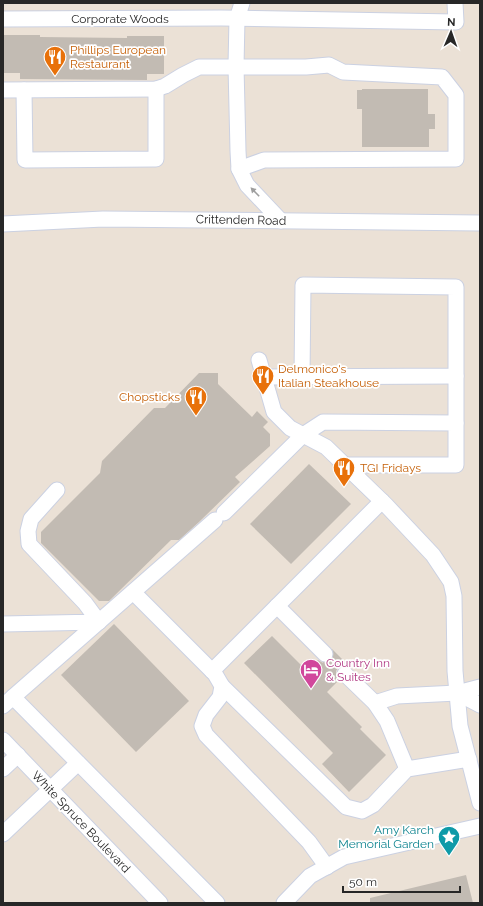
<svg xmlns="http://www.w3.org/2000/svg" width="483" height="906" font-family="Raleway,sans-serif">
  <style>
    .building { fill: #c2bbb3 }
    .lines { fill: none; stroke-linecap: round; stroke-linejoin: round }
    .minor-tunnel { stroke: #c4bcb3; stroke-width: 15; stroke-dasharray: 15 8; stroke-linecap: butt }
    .minor-casing { stroke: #cbd1e2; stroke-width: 17 }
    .minor { stroke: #fff; stroke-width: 15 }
    .oneway { fill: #9e9e9e }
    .labels { text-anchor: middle; stroke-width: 3.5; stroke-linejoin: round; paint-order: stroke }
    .street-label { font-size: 12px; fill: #272727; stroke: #fff }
    .food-label { font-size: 12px; fill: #c56008; stroke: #fff; text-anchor: start }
    .hotel-label { font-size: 12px; fill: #b23c85; stroke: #fff; text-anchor: start }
    .culture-label { font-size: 12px; fill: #0d838f; stroke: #fff; text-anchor: end }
  </style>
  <rect width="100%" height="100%" fill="#ebe1d6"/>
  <!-- building -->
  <g class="building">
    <polygon points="3,35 40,35 40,37 127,38 127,36 164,36 164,74 147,74 147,80 20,79 20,73 3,73"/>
    <polygon points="362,89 428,89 428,114 435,114 435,129 429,129 429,147 362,147 362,109 357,109 357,90 362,90"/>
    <polygon points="199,373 218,373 218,384 252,417 257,411 268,422 263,427 270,434 270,446 235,477 240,482 199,522 179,540 171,540 109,601 99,601 41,543 41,532 100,473 102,461 154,408 165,408"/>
    <polygon points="309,464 351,504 291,564 250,524"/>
    <polygon points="114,624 189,701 136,752 61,675"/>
    <polygon points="272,636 307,671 318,660 323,663 328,663 331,661 334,656 332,649 350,667 343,665 338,668 336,671 336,676 339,680 327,692 362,727 360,729 386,755 349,792 322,764 333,753 244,663"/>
    <polygon points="466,875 473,903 370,903 370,898"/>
  </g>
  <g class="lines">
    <!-- minor-tunnel -->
    <polyline class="minor-tunnel" points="325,654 345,674"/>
    <!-- minor casing -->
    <g class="minor-casing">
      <g id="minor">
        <polyline points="242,3 237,19 236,66 238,151 239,169 247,185 281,221"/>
        <polyline points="3,19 221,18 456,22 455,3"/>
        <polyline points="3,90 156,89 165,86 183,75 199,67 306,67 329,65 343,72 442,77 456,95 456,159 264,160 239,169"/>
        <polyline points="24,90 25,160 156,159 156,89"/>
        <polyline points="3,224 103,219 480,223"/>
        <polyline points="259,360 274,412 290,428 326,447 386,505 433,555 451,582 454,596 455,671 460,726 480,803"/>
        <polyline points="264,377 456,376 456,287 303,285 302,377"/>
        <polyline points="456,423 456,376"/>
        <polyline points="224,513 303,435 323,422 456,423 456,465 344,465"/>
        <polyline points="133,592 215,674 222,686 220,697 206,715 202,726 206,735 309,842 327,867"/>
        <polyline points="277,606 325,654"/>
        <polyline points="3,624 99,622 85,603 29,544 28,531 31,519 57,490"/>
        <polyline points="212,671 382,501"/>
        <polyline points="345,674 375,703 387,721 407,769"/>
        <polyline points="222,686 346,807 362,811 373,805 407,769 469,759"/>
        <polyline points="457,693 480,705"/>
        <polyline points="13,697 215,520"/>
        <polyline points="375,703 397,696 457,693 480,687"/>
        <polyline points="3,706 13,697 217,903"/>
        <polyline points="3,740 160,903"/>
        <polyline points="3,769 18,755"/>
        <polyline points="3,834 78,763"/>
        <polyline points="284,903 310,876 344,857 480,826"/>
      </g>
    </g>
    <!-- minor -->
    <use href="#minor" class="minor"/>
  </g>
  <!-- one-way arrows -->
  <defs><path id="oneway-solid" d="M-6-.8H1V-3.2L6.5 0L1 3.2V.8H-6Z"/></defs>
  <use class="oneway" href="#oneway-solid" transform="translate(255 192) rotate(-134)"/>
  <!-- icons -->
  <defs>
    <g id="restaurant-pin" transform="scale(1.15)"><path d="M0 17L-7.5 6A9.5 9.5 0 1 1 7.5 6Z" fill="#e8710a" stroke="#fff"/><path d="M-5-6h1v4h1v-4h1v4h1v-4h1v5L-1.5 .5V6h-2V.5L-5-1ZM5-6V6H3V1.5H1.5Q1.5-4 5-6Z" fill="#fff"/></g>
    <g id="hotel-pin" transform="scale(1.15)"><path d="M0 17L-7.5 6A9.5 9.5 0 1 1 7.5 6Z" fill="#d1479c" stroke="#fff"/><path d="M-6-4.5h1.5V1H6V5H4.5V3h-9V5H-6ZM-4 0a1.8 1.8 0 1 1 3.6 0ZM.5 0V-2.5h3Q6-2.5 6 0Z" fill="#fff"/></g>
    <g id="sight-pin" transform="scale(1.15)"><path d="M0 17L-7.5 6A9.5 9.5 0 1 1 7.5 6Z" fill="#0f9aa8" stroke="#fff"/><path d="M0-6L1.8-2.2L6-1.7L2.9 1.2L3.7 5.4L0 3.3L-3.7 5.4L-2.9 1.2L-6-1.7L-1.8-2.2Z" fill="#fff"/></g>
  </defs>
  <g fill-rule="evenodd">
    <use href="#restaurant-pin" x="55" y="57"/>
    <use href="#restaurant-pin" x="263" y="376"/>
    <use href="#restaurant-pin" x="196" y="397"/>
    <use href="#restaurant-pin" x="344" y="468"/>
    <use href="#hotel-pin" x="311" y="670"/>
    <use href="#sight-pin" x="449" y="837"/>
  </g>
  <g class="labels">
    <!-- street labels -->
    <g class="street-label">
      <text x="120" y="23">Corporate Woods</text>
      <text transform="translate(241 220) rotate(1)" y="4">Crittenden Road</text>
      <text transform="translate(81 822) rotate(46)" y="4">White Spruce Boulevard</text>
    </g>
    <!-- food labels -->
    <g class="food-label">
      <text x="70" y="54">Phillips European<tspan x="70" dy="14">Restaurant</tspan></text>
      <text x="278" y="373">Delmonico's<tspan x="278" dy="14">Italian Steakhouse</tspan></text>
      <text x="180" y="401" text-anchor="end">Chopsticks</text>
      <text x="360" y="472">TGI Fridays</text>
    </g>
    <!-- hotel labels -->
    <g class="hotel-label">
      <text x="326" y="667">Country Inn<tspan x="326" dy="14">&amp; Suites</tspan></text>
    </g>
    <!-- culture labels -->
    <g class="culture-label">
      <text x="434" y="834">Amy Karch<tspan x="434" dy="14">Memorial Garden</tspan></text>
    </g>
  </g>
  <!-- border -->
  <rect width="483" height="906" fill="none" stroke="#272727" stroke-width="8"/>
  <!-- north arrow -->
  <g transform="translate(451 32) rotate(2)" stroke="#ffffff" stroke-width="3" paint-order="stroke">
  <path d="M0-3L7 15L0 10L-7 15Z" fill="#272727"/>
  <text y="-6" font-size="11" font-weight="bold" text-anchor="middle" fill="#272727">N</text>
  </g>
  <!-- scale -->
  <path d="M343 886v6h117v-6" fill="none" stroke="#272727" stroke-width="2"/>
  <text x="349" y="886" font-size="12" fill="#272727" stroke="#ffffff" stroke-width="3" paint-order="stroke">50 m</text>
</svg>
